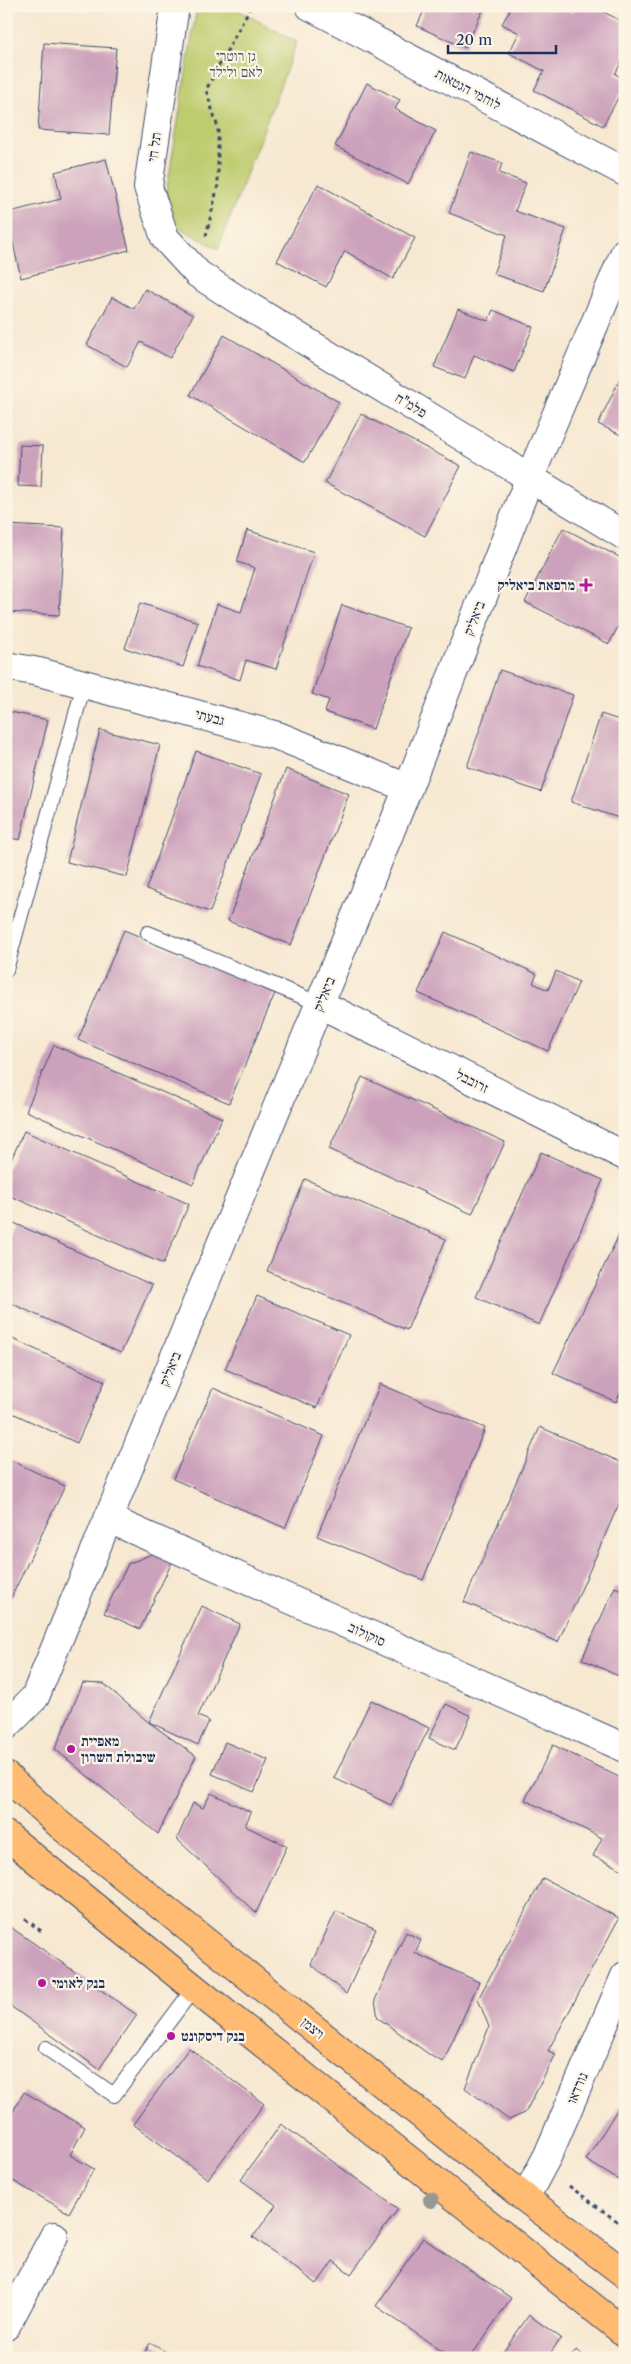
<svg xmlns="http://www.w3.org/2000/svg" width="631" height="2364" font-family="'Libre Caslon Text','Frank Ruhl Libre',serif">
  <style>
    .green { fill: #becc6e; stroke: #6c7e66 }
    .building { fill: #cca1bb }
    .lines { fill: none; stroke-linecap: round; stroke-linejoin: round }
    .service-casing { stroke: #3c4b6f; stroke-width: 16 }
    .minor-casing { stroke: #3c4b6f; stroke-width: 30 }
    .tertiary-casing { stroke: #3c4b6f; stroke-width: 30 }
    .primary-casing { stroke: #3c4b6f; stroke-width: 30 }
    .path { stroke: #3c4b6f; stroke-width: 3; stroke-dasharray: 4 4; stroke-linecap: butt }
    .service { stroke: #fff; stroke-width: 14 }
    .minor { stroke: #fff; stroke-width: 28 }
    .tertiary { stroke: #fff; stroke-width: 28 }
    .primary { stroke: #ffbb71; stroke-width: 28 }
    .tree { fill: #959894 }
    .poi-dot { fill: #b5179e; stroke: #fcf5e5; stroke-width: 2 }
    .labels { text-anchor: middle; stroke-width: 4.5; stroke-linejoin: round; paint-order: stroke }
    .park-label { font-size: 14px; fill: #445662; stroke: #fcf5e5 }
    .street-label { font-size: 14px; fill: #1b2f5e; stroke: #fcf5e5 }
    .poi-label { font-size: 14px; font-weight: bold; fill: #1b2f5e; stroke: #fcf5e5; text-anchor: start }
  </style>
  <rect width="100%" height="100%" fill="#fcf5e5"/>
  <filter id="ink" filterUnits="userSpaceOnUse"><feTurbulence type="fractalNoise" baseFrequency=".02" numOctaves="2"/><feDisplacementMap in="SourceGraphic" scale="10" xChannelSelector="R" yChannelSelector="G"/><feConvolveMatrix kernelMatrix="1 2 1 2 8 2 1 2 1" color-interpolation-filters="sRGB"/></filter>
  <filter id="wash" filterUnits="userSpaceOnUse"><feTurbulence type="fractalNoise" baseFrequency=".0096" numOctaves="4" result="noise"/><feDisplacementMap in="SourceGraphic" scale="20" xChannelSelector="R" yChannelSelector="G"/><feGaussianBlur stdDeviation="1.12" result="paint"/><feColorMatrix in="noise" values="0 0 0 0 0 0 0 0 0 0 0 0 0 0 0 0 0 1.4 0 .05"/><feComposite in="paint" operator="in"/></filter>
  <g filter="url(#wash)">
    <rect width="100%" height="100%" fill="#f7e8d1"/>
    <!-- green -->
    <polygon class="green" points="197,6 231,6 297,42 218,249 162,218"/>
    <g id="blocks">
      <!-- building -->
      <g class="building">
        <polygon points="426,6 485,6 465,48 417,26"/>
        <polygon points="512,6 560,6 573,13 577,6 592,6 625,23 625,55 615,74 625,79 625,85 603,126 534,90 544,71 509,53 519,33 502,24"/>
        <polygon points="44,43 116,48 109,135 38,130"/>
        <polygon points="367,83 400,100 395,109 436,131 408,184 335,146"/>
        <polygon points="471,152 502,163 499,173 526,183 515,211 566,229 544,291 493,274 507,235 449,213"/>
        <polygon points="106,159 129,250 21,278 6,213 61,199 55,172"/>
        <polygon points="318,184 415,238 393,279 345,251 326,287 277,261"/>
        <polygon points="145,289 193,315 170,358 141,342 127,367 87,345 112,297 134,309"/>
        <polygon points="458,309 488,321 493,310 533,327 514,372 474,355 465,379 434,367"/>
        <polygon points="224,335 339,402 305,462 190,395"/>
        <polygon points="625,368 625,437 598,424"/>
        <polygon points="361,414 461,466 425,536 325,483"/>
        <polygon points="20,445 43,446 41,487 18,486"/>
        <polygon points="6,525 64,528 59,615 6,612"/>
        <polygon points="563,528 625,560 625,613 609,644 525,602"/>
        <polygon points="247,530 314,552 276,669 246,660 240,680 197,666 217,604 241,612 255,568 237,562"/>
        <polygon points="140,603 198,622 183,667 125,648"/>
        <polygon points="342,605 408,628 373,729 325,712 329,700 312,694"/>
        <polygon points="500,670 573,695 541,792 467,767"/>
        <polygon points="6,711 48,720 20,840 6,837"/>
        <polygon points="601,714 625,722 625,820 571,802"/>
        <polygon points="100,730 160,745 127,877 67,862"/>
        <polygon points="196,751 261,774 210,912 146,889"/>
        <polygon points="286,769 349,794 291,945 228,921"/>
        <polygon points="124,930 275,993 229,1103 78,1040"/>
        <polygon points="445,932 537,974 533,983 548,990 556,971 579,982 548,1051 418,993"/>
        <polygon points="54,1045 222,1118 193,1184 26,1111"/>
        <polygon points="362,1077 505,1142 472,1214 329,1149"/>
        <polygon points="24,1131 189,1204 163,1264 6,1194 6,1171"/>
        <polygon points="541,1152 603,1180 539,1325 476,1297"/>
        <polygon points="305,1179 446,1239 407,1330 267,1271"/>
        <polygon points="625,1222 625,1383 616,1402 553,1373"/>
        <polygon points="14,1223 152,1285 121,1353 6,1301 6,1240"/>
        <polygon points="257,1296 349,1335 317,1408 225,1369"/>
        <polygon points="6,1336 105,1381 77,1443 6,1410"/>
        <polygon points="380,1384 485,1428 423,1580 317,1536"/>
        <polygon points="213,1388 324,1436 285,1528 173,1479"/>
        <polygon points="540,1427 625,1464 625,1490 558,1642 464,1602"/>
        <polygon points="6,1458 65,1486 6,1608"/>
        <polygon points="154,1553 172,1562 140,1629 104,1613 128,1564"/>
        <polygon points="615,1587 625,1592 625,1679 582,1659"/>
        <polygon points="202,1606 240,1624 198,1716 209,1721 198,1745 149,1722"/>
        <polygon points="83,1683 104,1684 147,1721 196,1756 158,1834 55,1749"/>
        <polygon points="371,1700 429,1728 391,1805 334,1778"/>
        <polygon points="446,1704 471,1716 455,1750 429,1738"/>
        <polygon points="225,1742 268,1760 254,1792 212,1774"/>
        <polygon points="553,1745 625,1780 625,1871 593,1856 602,1838 525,1800"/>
        <polygon points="211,1793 251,1812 245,1826 287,1846 256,1913 177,1839 193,1803 203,1808"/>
        <polygon points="543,1878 619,1918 548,2051 556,2054 525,2113 509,2120 465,2088 489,2027 478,1999"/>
        <polygon points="336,1911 376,1929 346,1994 311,1964"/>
        <polygon points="6,1924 137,2015 99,2069 6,2003"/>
        <polygon points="406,1932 421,1940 415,1953 479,1982 443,2062 433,2057 378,2018 375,2000"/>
        <polygon points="189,2048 264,2104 208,2179 133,2124"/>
        <polygon points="24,2092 85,2127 70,2155 94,2169 69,2213 6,2177 6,2124"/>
        <polygon points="625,2097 625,2184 586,2160"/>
        <polygon points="281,2124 398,2209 351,2274 333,2261 317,2284 253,2237 276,2205 241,2180"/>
        <polygon points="423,2238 511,2298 470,2358 452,2358 376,2306"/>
        <polygon points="529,2315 561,2338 547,2358 499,2358"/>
        <polygon points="150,2343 177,2358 142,2358"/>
        <polygon points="576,2350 587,2358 570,2358"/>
      </g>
    </g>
  </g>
  <g filter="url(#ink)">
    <use href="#blocks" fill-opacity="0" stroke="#3c4b6f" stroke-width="1"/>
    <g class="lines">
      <!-- service casing -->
      <g class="service-casing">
        <g id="service">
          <polyline points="148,933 320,1004"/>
          <polyline points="6,970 84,684"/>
          <polyline points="46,2048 114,2095 194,1988"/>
        </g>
      </g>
      <!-- minor casing -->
      <g class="minor-casing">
        <g id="minor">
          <polyline points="175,6 148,187 165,238 198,274 235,298 625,536"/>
          <polyline points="310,6 625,172"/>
          <polyline points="6,666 39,672 278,736 408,788"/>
          <polyline points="320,1004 625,1156"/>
          <polyline points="109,1519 625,1748"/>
          <polyline points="6,1726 35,1697 408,788 530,477 625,252"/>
          <polyline points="6,2326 54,2236"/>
        </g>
      </g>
      <!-- tertiary casing -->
      <g class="tertiary-casing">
        <polyline id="tertiary" points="525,2198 548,2155 625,1976"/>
      </g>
      <!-- primary casing -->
      <g class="primary-casing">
        <g id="primary">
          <polyline points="6,1776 60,1825 525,2198 625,2274"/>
          <polyline points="6,1835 194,1988 625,2333"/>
        </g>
      </g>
      <!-- path -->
      <g class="path">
        <polyline points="206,236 218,185 218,128 206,90 251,6"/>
        <polyline points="25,1919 44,1933"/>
        <polyline points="569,2186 625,2227"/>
      </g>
      <!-- service -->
      <use href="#service" class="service"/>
      <!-- minor -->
      <use href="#minor" class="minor"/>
      <!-- tertiary -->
      <use href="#tertiary" class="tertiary"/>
      <!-- primary -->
      <use href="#primary" class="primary"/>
    </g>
    <!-- trees -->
    <circle class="tree" cx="431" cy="2200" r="8"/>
  </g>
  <!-- markers -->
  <g class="poi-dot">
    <path d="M583.5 577.5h5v5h5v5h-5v5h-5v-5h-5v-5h5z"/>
    <circle cx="71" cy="1749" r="5"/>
    <circle cx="42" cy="1983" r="5"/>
    <circle cx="171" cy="2036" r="5"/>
  </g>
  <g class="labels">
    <!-- park labels -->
    <g class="park-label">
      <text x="236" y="61">גן רוטרי<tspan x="236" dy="16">לאם ולילד</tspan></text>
    </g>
    <!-- street labels -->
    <g class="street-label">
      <text transform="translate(468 89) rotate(28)" y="5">לוחמי הגטאות</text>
      <text transform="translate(154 147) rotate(-82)" y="5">תל חי</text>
      <text transform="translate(411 405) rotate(31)" y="5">פלמ"ח</text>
      <text transform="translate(474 618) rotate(-69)" y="5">ביאליק</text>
      <text transform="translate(210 717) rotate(15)" y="5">גבעתי</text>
      <text transform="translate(324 994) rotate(-68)" y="5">ביאליק</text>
      <text transform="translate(472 1081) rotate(27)" y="5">זרובבל</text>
      <text transform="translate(170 1369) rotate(-68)" y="5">ביאליק</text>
      <text transform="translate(367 1634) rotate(24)" y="5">סוקולוב</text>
      <text transform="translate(313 2028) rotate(39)" y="5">ויצמן</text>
      <text transform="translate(577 2088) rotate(-67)" y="5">נורדאו</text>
    </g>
    <!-- poi labels -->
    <g class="poi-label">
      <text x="575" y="590" text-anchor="end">מרפאת ביאליק</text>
      <text x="81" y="1746">מאפיית<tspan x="81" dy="16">שיבולת השרון</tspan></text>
      <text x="52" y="1988">בנק לאומי</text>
      <text x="181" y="2041">בנק דיסקונט</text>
    </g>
  </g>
  <!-- margin -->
  <rect width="631" height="2364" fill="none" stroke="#fcf5e5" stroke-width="25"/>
  <!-- scale -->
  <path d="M448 45v8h108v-8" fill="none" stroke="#1b2f5e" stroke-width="2.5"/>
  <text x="456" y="45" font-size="15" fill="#1b2f5e" stroke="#fcf5e5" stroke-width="4" paint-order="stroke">20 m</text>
</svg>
